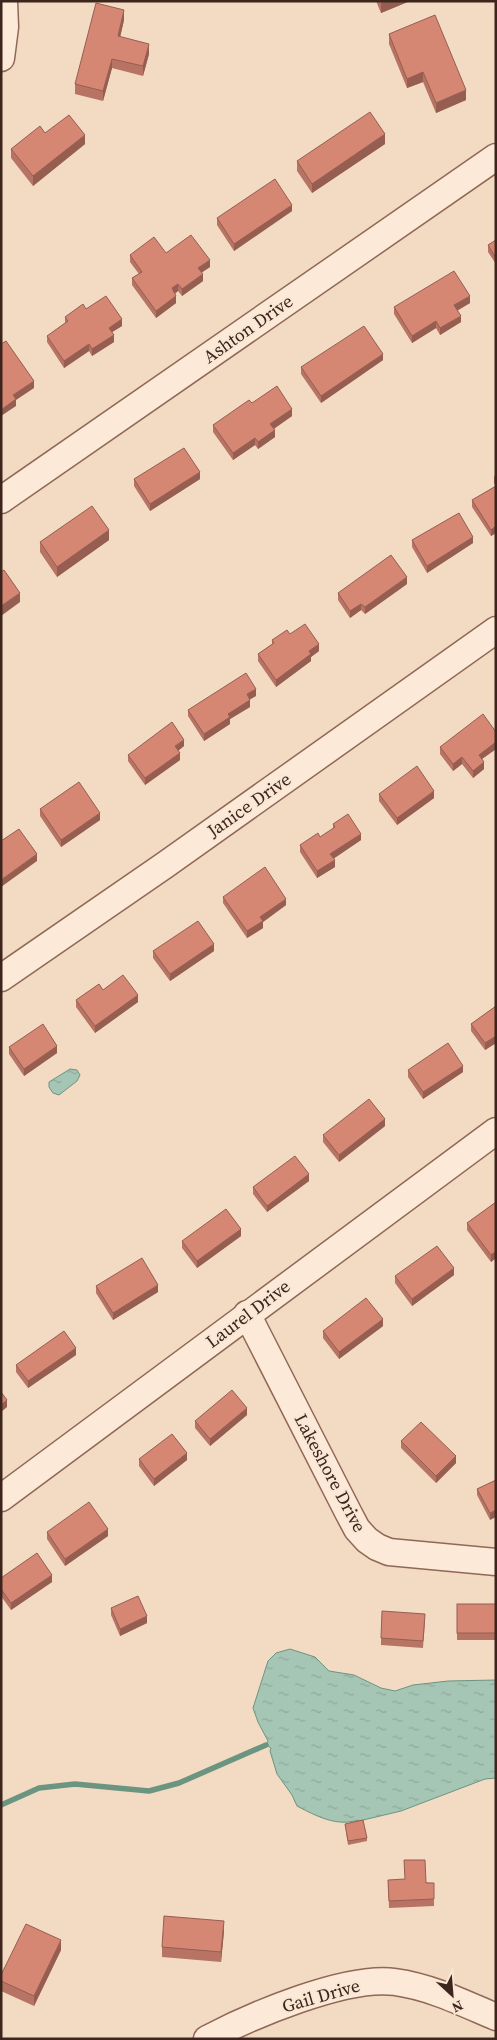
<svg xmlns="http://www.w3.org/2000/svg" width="497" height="2040" font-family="'Source Serif 4',serif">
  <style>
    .water { fill: url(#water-ripples); stroke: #6b9581 }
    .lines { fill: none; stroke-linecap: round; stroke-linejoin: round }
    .stream { stroke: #6b9581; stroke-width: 5.5 }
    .minor-casing { stroke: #8f6857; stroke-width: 29 }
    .minor { stroke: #fce9d7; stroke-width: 26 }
    .wall { fill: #b77464 }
    .shaded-wall { fill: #955e51 }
    .building { fill: #d58774; stroke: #955e51 }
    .labels { text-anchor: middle; stroke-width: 4; stroke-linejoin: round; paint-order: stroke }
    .street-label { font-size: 18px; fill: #3d251d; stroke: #f9e6d3 }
  </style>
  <defs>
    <pattern id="water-ripples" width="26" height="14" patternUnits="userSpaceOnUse" patternTransform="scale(1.25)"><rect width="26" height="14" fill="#a5c5b5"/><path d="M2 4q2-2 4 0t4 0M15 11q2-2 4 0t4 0" fill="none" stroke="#8fa99b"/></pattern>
  </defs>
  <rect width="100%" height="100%" fill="#f3dac3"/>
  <!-- water -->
  <g class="water">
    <polygon points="70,1069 77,1070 80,1075 77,1081 59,1095 53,1093 49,1087 49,1082"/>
    <path d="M290,1649L315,1657L329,1671L354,1675L381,1688L395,1691L413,1685L448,1681L496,1680V1778L485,1779L401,1811L359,1821L358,1820C337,1827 316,1816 297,1806L292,1795L277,1774L270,1751L271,1748L266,1745L268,1741L258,1722L253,1708L268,1661L276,1653Z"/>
  </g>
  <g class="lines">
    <!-- stream -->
    <polyline class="stream" points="1,1805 39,1788 75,1784 149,1791 179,1783 266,1745"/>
    <!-- minor casing -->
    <g class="minor-casing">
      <g id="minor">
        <polyline points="1,58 5,27 4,1"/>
        <polyline points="1,500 496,157"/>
        <polyline points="1,978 165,865 496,630"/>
        <polyline points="247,1314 348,1512 357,1529 367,1540 377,1547 389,1552 496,1562"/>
        <polyline points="1,1498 496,1131"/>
        <path d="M207,2039C251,2016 346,1975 395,1982C431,1987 463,2003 496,2017"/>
      </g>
    </g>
    <!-- minor -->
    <use href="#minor" class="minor"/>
  </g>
  <!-- wall -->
  <g class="wall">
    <polygon points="376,1 410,1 381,13"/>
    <polygon points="124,20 120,37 149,54 143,76 112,68 103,101 75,94 75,84"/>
    <polygon points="389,34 466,100 436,113 423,82 407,88 389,44"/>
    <polygon points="45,133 85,144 33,186 11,158 11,149"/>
    <polygon points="385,144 312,193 297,171 297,161"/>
    <polygon points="292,211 234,251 217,225 217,218"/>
    <polygon points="496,240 496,264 488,252 488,245"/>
    <polygon points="166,253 210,267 202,272 203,281 182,296 178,291 175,294 176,303 156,318 132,285 132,278 139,274 130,262 130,255"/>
    <polygon points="470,303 457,311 461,322 440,335 436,328 412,343 394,314 394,307"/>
    <polygon points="86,309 122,326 112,332 114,342 92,356 89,351 64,368 47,342 47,336 65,323 65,317"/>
    <polygon points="383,360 321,403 301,374 301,367"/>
    <polygon points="252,403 292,416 274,429 275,437 258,449 255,445 233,460 213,432 213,425"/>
    <polygon points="496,475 496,533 491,536 472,507 472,500 496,486 494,483 494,476"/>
    <polygon points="134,479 200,479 150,511 134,486"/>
    <polygon points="109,540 57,577 40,552 40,542"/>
    <polygon points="412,540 473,543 427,573 412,547"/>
    <polygon points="407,584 365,614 361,610 350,618 338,600 338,593"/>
    <polygon points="290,634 319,651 311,657 311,661 276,687 258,661 258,654 272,644 272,640"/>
    <polygon points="256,696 250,699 250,707 230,719 230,724 204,741 188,716 188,710"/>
    <polygon points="496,732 496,749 482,759 484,769 473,778 462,764 453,771 440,754 440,747"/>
    <polygon points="184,746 178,751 180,760 145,785 128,761 128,755"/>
    <polygon points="379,794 434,798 397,825 379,801"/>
    <polygon points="40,809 100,820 61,847 40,816"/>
    <polygon points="333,824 361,840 333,859 335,867 317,878 300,852 300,845 320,837 333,829"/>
    <polygon points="223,897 286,905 263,922 263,928 247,938 223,903"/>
    <polygon points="153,951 214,951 170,981 153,958"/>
    <polygon points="103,990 138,1002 95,1033 76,1007 76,1000"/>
    <polygon points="496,1006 496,1043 485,1050 471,1031 471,1024"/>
    <polygon points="9,1047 57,1053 24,1076 9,1054"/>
    <polygon points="408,1070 463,1072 423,1099 408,1077"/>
    <polygon points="385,1126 339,1162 323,1142 323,1135"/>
    <polygon points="309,1181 267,1212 253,1194 253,1187"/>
    <polygon points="496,1202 496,1258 491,1262 467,1230 467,1223"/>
    <polygon points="241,1236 197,1268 182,1248 182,1241"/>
    <polygon points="454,1275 412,1306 395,1283 395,1276"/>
    <polygon points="96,1286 158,1292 113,1320 96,1293"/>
    <polygon points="383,1326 339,1359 323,1338 323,1331"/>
    <polygon points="76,1355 28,1388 16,1372 16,1365"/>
    <polygon points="247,1415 210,1446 195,1428 195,1421"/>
    <polygon points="401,1441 456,1463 436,1483 401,1448"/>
    <polygon points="139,1459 187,1460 154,1486 139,1466"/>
    <polygon points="496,1480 490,1520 477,1495 477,1489"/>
    <polygon points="47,1532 108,1536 65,1566 47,1539"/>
    <polygon points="1,1578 52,1582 11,1610 1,1596"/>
    <rect x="457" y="1604" width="39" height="36"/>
    <polygon points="111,1608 147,1623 120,1636 111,1615"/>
    <polygon points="425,1621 423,1648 381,1645 381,1638"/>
    <polygon points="345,1824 367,1838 367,1841 348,1845"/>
    <polygon points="388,1880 434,1883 434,1906 389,1908"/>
    <polygon points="224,1931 221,1962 162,1957 162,1947"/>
    <polygon points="61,1950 34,2006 1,1991 1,1975"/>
  </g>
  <!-- shaded-wall -->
  <g class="shaded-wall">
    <polygon points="386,1 410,1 381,13 381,3"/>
    <polygon points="124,10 124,20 118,46 118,36"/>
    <polygon points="149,44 149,54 143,76 143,66"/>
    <polygon points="112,59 112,68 103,101 103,91"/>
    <polygon points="423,72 423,82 407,88 407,79"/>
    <polygon points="466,90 466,100 436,113 436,103"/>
    <polygon points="385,134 385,144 312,193 312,184"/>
    <polygon points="85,135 85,144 33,186 33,176"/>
    <polygon points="292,205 292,211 234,251 234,244"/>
    <polygon points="210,260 210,267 198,275 198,268"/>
    <polygon points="203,274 203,281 182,296 182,289"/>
    <polygon points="178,284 178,291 172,295 172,288"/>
    <polygon points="176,296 176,303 156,318 156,311"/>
    <polygon points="470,296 470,303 454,312 454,305"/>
    <polygon points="461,316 461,322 440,335 440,328"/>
    <polygon points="122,319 122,326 109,334 109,328"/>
    <polygon points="436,321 436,328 412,343 412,336"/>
    <polygon points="114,335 114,342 92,356 92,349"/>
    <polygon points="89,344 89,351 64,368 64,361"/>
    <polygon points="383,354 383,360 321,403 321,396"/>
    <polygon points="34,381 34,388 16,400 16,406 1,416 1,410 13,395"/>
    <polygon points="292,409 292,416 270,431 270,424"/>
    <polygon points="275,430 275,437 258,449 258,442"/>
    <polygon points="255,438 255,445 233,460 233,453"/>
    <polygon points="200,472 200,479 150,511 150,504"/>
    <polygon points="496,526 496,533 491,536 491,530"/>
    <polygon points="109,530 109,540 57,577 57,567"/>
    <polygon points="473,537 473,543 427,573 427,566"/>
    <polygon points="407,577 407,584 365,614 365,607"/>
    <polygon points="20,593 20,602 1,616 1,606"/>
    <polygon points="361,604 361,610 350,618 350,611"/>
    <polygon points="319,644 319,651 311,657 311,661 276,687 276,680 309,651"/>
    <polygon points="256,689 256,696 247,701 247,694"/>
    <polygon points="250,700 250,707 230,719 230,724 204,741 204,734 228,714"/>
    <polygon points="184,740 184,746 175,753 175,746"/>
    <polygon points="496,742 496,749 479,761 479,755"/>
    <polygon points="180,753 180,760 145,785 145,778"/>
    <polygon points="462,757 462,764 453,771 453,764"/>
    <polygon points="484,762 484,769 473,778 473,771"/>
    <polygon points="434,791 434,798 397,825 397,818"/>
    <polygon points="100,813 100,820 61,847 61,840"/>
    <polygon points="361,834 361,840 330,861 330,854"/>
    <polygon points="37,854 37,861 1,887 1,880"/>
    <polygon points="335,860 335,867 317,878 317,871"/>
    <polygon points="286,899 286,905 263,922 263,928 247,938 247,931 260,917"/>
    <polygon points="214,944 214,951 170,981 170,974"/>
    <polygon points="138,995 138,1002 95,1033 95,1026"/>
    <polygon points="496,1036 496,1043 485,1050 485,1043"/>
    <polygon points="57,1046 57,1053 24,1076 24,1069"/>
    <polygon points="463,1066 463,1072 423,1099 423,1092"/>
    <polygon points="385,1119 385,1126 339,1162 339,1155"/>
    <polygon points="309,1174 309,1181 267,1212 267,1206"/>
    <polygon points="241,1229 241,1236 197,1268 197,1261"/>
    <polygon points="496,1251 496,1258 491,1262 491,1255"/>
    <polygon points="454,1268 454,1275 412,1306 412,1299"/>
    <polygon points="158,1285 158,1292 113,1320 113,1313"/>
    <polygon points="383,1319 383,1326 339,1359 339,1352"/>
    <polygon points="76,1348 76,1355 28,1388 28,1381"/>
    <polygon points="7,1400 7,1407 1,1412 1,1405"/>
    <polygon points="247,1408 247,1415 210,1446 210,1439"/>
    <polygon points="187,1453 187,1460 154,1486 154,1479"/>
    <polygon points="456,1456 456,1463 436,1483 436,1476"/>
    <polygon points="496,1510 496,1517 490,1520 490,1513"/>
    <polygon points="108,1529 108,1536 65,1566 65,1559"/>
    <polygon points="52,1575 52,1582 11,1610 11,1603"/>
    <polygon points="147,1616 147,1623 120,1636 120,1629"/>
    <polygon points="224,1921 224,1931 221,1962 221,1952"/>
    <polygon points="61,1940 61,1950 34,2006 34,1996"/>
  </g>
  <!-- building -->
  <g class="building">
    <polygon points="96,3 124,10 118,36 149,44 143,66 112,59 103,91 75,84"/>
    <polygon points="435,15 466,90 436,103 423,72 407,79 389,34"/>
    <polygon points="370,112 385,134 312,184 297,161"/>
    <polygon points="69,115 85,135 33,176 11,149 40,126 45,133"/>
    <polygon points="275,179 292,205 234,244 217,218"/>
    <polygon points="191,235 210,260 198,268 203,274 182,289 178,284 172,288 176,296 156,311 132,278 142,272 130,255 154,237 166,253"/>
    <polygon points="496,240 496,258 488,245"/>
    <polygon points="454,271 470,296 454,305 461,316 440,328 436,321 412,336 394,307"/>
    <polygon points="106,296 122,319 109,328 114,335 92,349 89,344 64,361 47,336 68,321 65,317 83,304 86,309"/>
    <polygon points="364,326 383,354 321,396 301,367"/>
    <polygon points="6,341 34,381 13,395 16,399 1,410 1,344"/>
    <polygon points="277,386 292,409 270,424 275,430 258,442 255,438 233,453 213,425 249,400 252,403"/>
    <polygon points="184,448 200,472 150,504 134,479"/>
    <polygon points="496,486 496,526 491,530 472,500"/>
    <polygon points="92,506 109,530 57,567 40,542"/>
    <polygon points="459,513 473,537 427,566 412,540"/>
    <polygon points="391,555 407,577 365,607 361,604 350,611 338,593"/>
    <polygon points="4,570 20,593 1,606 1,572"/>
    <polygon points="305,624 319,644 309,651 311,654 276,680 258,654 274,643 272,640 287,630 290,634"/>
    <polygon points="246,673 256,689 247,694 250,700 228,714 230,717 204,734 188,710"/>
    <polygon points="483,714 496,732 496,742 479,755 484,762 473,771 462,757 453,764 440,747"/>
    <polygon points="172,722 184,740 175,746 180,753 145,778 128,755"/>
    <polygon points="417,766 434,791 397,818 379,794"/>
    <polygon points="79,782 100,813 61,840 40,809"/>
    <polygon points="348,814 361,834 330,854 335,860 317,871 300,845 318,833 320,837 335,827 333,824"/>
    <polygon points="19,829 37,854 1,880 1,841"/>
    <polygon points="265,867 286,899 260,917 263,921 247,931 223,897"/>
    <polygon points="198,921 214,944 170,974 153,951"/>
    <polygon points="123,975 138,995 95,1026 76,1000 99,984 103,990"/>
    <polygon points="496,1006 496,1036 485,1043 471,1024"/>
    <polygon points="43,1024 57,1046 24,1069 9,1047"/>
    <polygon points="448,1043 463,1066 423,1092 408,1070"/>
    <polygon points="369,1099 385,1119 339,1155 323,1135"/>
    <polygon points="295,1156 309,1174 267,1206 253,1187"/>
    <polygon points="496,1202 496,1251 491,1255 467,1223"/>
    <polygon points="226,1209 241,1229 197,1261 182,1241"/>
    <polygon points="437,1246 454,1268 412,1299 395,1276"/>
    <polygon points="142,1258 158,1285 113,1313 96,1286"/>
    <polygon points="366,1298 383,1319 339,1352 323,1331"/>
    <polygon points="64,1331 76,1348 28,1381 16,1365"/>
    <polygon points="232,1390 247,1408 210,1439 195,1421"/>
    <polygon points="1,1392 7,1400 1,1405"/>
    <polygon points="421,1422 456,1456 436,1476 401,1441"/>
    <polygon points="172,1434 187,1453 154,1479 139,1459"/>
    <polygon points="496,1480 496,1510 490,1513 477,1489"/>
    <polygon points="89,1502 108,1529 65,1559 47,1532"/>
    <polygon points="37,1553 52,1575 11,1603 1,1589 1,1578"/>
    <polygon points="138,1596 147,1616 120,1629 111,1608"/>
    <rect x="457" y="1604" width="39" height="29"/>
    <polygon points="382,1611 425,1614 423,1641 381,1638"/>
    <polygon points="363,1820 367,1838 348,1841 345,1824"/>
    <polygon points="404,1860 425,1860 426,1883 434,1883 434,1899 389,1901 388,1880 405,1879"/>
    <polygon points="164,1916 224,1921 221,1952 162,1947"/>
    <polygon points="26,1924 61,1940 34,1996 1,1981 1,1975"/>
  </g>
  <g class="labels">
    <!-- street labels -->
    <g class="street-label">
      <text transform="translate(248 329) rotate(-35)" y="6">Ashton Drive</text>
      <text transform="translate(249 805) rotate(-35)" y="6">Janice Drive</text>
      <text transform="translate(248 1314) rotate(-37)" y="6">Laurel Drive</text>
      <text transform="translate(330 1473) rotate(62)" y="6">Lakeshore Drive</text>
      <text transform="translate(321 1996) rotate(-16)" y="6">Gail Drive</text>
    </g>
  </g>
  <!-- border -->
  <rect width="497" height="2040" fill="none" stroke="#3d251d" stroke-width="5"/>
  <!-- north arrow -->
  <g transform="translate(452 1995) rotate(154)" stroke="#f9e6d3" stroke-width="4" paint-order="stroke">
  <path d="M0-4L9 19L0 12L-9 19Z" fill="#3d251d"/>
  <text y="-8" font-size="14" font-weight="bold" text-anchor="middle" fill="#3d251d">N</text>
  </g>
</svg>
